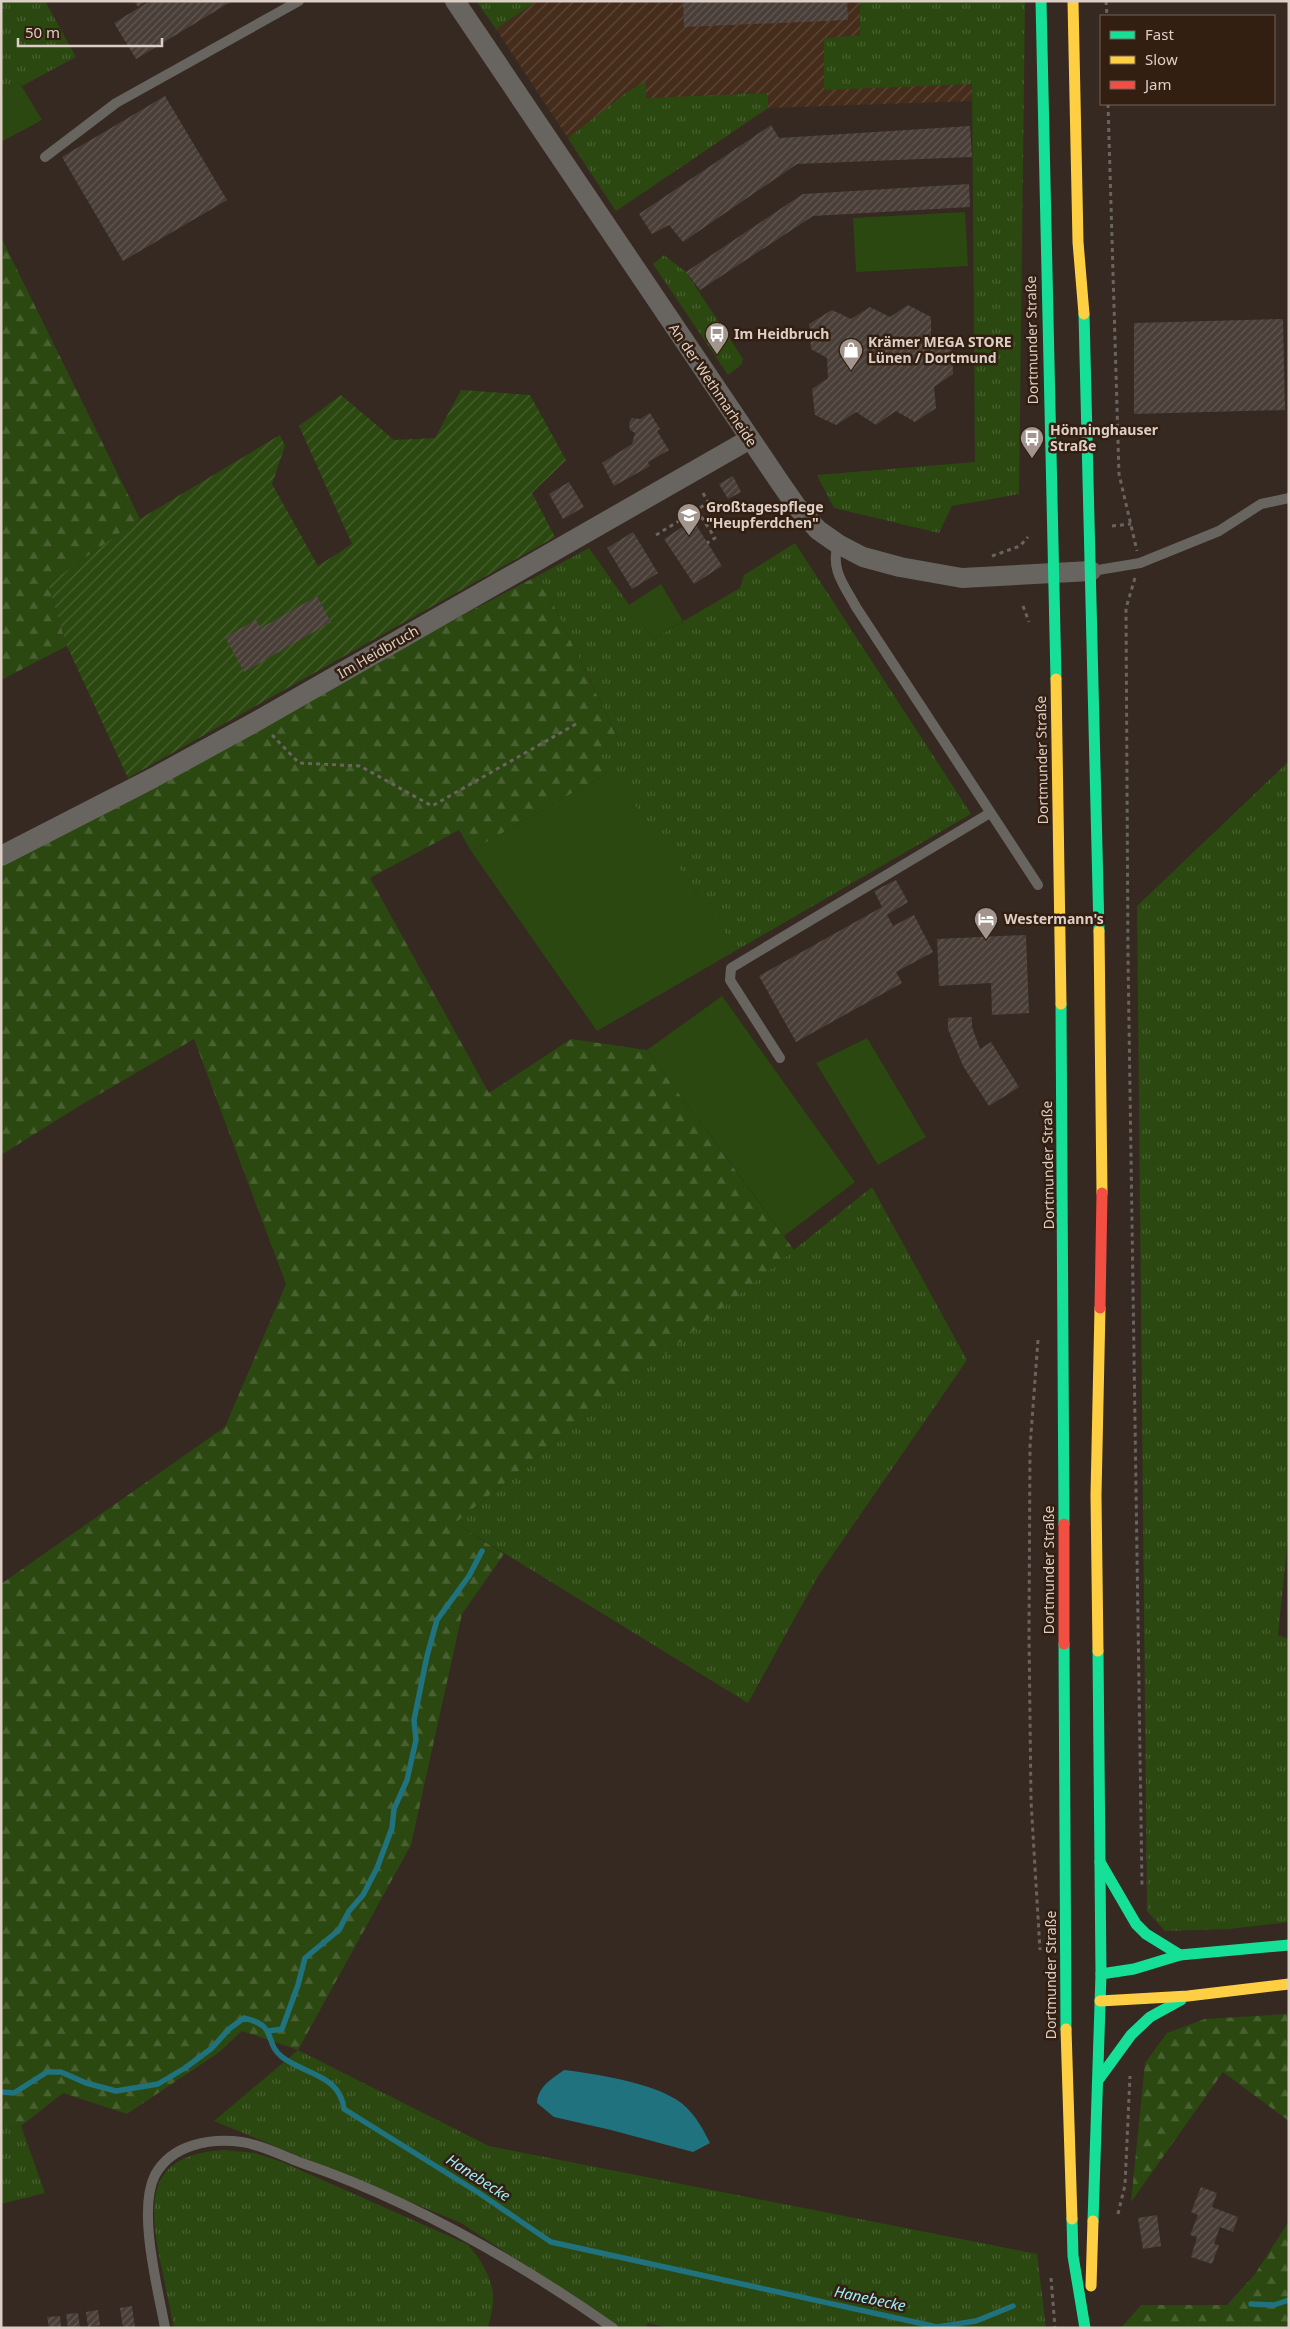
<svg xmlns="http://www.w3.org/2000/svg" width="1290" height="2329" font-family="'Noto Sans',sans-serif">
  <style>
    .industrial { fill: url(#industrial-furrows) }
    .grass { fill: url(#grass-tufts) }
    .forest { fill: url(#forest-firs) }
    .garden { fill: url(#garden-furrows) }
    .pitch { fill: #2b4810 }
    .water { fill: #20727e }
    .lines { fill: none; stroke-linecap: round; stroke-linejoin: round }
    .stream { stroke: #20727e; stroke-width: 5.5 }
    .building { fill: url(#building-hatch) }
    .path { stroke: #6a6460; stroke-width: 3; stroke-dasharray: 4 4; stroke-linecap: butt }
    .lane { stroke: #68645f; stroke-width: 10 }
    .street { stroke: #68645f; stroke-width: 20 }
    .fast { stroke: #16e098; stroke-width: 11 }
    .slow { stroke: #ffcf43; stroke-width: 11 }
    .jam { stroke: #f24e42; stroke-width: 11 }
    .labels { text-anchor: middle; stroke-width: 5; stroke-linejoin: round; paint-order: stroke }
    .poi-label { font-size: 14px; font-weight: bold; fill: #ddcfc6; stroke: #331f11; text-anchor: start }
    .street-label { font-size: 14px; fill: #ddcfc6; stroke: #331f11 }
    .water-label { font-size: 15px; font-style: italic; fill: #9eeefc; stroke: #331f11 }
  </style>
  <defs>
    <pattern id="industrial-furrows" width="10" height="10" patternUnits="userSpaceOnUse" patternTransform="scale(1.25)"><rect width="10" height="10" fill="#452c1b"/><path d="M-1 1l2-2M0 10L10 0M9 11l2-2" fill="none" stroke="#5f4a3b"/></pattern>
    <pattern id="grass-tufts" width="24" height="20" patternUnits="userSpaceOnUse" patternTransform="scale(1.25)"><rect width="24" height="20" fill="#2b4810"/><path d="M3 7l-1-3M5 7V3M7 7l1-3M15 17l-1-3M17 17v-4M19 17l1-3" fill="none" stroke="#496131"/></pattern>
    <pattern id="forest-firs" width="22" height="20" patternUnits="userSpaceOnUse" patternTransform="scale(1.25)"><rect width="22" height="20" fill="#2b4810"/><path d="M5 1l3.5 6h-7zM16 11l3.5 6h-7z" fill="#496131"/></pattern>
    <pattern id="garden-furrows" width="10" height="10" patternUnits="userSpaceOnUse" patternTransform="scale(1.25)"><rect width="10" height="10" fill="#2b4810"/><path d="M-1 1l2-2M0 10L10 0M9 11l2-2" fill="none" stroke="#496131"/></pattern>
    <pattern id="building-hatch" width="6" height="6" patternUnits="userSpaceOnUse" patternTransform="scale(1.25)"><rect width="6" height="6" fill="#493f38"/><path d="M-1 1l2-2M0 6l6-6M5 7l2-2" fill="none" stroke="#635a53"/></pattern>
  </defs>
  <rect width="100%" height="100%" fill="#352922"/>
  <!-- industrial -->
  <polygon class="industrial" points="537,1 972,1 972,101 768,108 616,211 496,29"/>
  <!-- grass -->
  <g class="grass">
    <polygon points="1,1 45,1 76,57 22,86 19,82 1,92"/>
    <polygon points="476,1 537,1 496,29"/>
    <polygon points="860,1 1025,1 1019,494 952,506 939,533 834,508 817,475 975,462 972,84 824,90 824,38 860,35"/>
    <polygon points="646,81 646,98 768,93 768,108 616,211 568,138 627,92"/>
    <polygon points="664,255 686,272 743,359 742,364 728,375 653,264"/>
    <polygon points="795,543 971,814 737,950 598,754 618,738 539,575 589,548 653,639 740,588 744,575"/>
    <polygon points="1289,761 1289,1527 1278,1635 1289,1639 1289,1922 1229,1929 1165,1931 1147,1911 1137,906"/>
    <polygon points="872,1187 967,1360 818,1576 748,1703 455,1523"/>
    <polygon points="298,2050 489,2146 1037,2254 1046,2328 670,2328 648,2323 646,2328 620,2328 461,2223 214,2121"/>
    <polygon points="21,2126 45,2193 1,2204 1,2128"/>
    <path d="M225,2150L255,2153L282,2162L467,2244C480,2258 494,2280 493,2300C493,2309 490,2319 488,2328H174C169,2305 165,2283 160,2260C148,2198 148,2154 225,2150Z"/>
  </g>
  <!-- forest -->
  <g class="forest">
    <polygon points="1,237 140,519 48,584 67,646 1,680"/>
    <polygon points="539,575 618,739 599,754 611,771 471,851 459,830 370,878 489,1093 571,1039 647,1050 794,1250 455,1523 504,1554 462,1614 411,1845 298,2050 242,2031 218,2053 127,2114 63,2093 21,2126 1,2128 1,1584 225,1427 286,1284 194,1039 81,1105 1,1155 1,857"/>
    <polygon points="1287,2014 1289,2121 1223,2072 1131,2202 1145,2063 1167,2033 1205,2019"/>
    <polygon points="1289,2221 1289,2328 1121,2328 1141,2305 1227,2305 1255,2274"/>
  </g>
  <!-- garden -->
  <polygon class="garden" points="461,390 530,395 566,460 532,493 555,537 128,778 67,646 48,584 140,519 280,435 285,446 272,484 318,566 352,544 299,426 341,395 394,440 435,438"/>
  <!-- pitch -->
  <g class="pitch">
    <polygon points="19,82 42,120 1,142 1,92"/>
    <polygon points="965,212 968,266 856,272 853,218"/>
    <polygon points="661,584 683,621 653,639 629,605"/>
    <polygon points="611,771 737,950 597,1031 471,851"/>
    <polygon points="722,996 855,1182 784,1236 647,1050"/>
    <polygon points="867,1038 926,1137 878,1165 816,1063"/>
  </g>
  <!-- water -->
  <path class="water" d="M564,2070C597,2074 663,2084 686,2107C697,2118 703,2129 710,2143L693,2152L611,2130L554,2117L537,2103C538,2086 552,2079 564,2070Z"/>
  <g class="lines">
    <!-- stream -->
    <g class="stream">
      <polyline points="269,2031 282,2029 298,1985 305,1958 339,1930 349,1911 363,1895 377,1868 392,1828 394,1809 407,1780 416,1740 414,1720 427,1656 437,1620 469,1576 482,1551"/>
      <path d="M1,2092L14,2093L47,2072H61L86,2083L116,2091L158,2084L185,2068L212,2048L229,2029L244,2018C279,2026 263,2042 282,2057C306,2075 340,2075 344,2109L479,2193L551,2242L937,2327L976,2321L1013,2306"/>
      <polyline points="1251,2304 1274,2305 1289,2300"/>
    </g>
  </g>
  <!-- building -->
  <g class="building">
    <polygon points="134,1 146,1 138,7"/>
    <polygon points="150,1 232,1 136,59 114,23"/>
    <polygon points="683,1 847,1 848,20 684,27"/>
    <polygon points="165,96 227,200 123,261 62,157"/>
    <polygon points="771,125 779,138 970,126 972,157 797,164 683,242 669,225 652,234 639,214"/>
    <polygon points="969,184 970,207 813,216 700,290 686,272 803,194"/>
    <polygon points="908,305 931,317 931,339 952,350 953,374 934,387 936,408 915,422 896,411 876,425 856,412 836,425 815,415 812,389 828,378 827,358 811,349 809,324 832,310 851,319 870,307 890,317"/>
    <polygon points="1283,319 1285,410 1134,414 1134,323"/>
    <polygon points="650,413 660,429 657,431 669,450 648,462 650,466 614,486 602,463 632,444 635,433 630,430 629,423 632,418 640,419"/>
    <polygon points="733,476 741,492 728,499 719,484"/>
    <polygon points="569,482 584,507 563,519 549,494"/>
    <polygon points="693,520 722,566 694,584 664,539"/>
    <polygon points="633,532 658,573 632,589 607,548"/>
    <polygon points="317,596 331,622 244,672 225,637 256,620 261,628"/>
    <polygon points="896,880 908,902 887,915 893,926 914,915 933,952 896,972 902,983 796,1042 759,976 882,907 874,891"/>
    <polygon points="1026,935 1029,1013 992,1015 991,983 939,986 937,939"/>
    <polygon points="972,1017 972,1027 980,1049 991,1042 1019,1087 989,1106 963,1066 948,1029 948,1018"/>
    <polygon points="1201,2187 1217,2193 1212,2207 1238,2217 1233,2232 1220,2227 1214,2244 1219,2245 1212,2264 1191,2257 1197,2237 1190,2235 1198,2215 1191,2212"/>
    <polygon points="1157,2215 1161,2246 1143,2249 1138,2218"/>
    <polygon points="132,2306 135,2328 123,2328 120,2308"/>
    <polygon points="98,2310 100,2325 88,2327 86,2312"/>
    <polygon points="78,2313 80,2328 68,2328 66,2314"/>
    <polygon points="60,2316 61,2328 49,2328 47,2317"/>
  </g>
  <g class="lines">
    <!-- path -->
    <g class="path">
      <polyline points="1106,1 1107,16"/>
      <polyline points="1108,104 1119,474 1137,551"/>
      <polyline points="703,493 708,502 697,510 715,538 707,543"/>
      <polyline points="1112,526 1131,524"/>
      <polyline points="656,535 697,510"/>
      <polyline points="992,556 1020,546 1028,537"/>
      <polyline points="1135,578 1126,608 1128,957 1142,1886"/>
      <polyline points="1023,606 1029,622"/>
      <polyline points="272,735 299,763 360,766 432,806 576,724"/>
      <polyline points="1038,1340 1030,1447 1029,1635 1031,1801 1040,1950"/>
      <polyline points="1118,2214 1125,2185 1130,2076"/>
      <polyline points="1051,2278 1055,2328"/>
    </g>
    <!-- lane -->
    <g class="lane">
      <polyline points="45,157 116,103 299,1"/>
      <path d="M838,544C830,569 844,585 856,607L1038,885"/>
      <polyline points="1092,571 1140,563 1219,531 1261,504 1289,498"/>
      <polyline points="780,1058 730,980 731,968 990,813"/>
      <path d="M165,2328C158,2289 137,2210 155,2175C172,2144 210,2138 242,2142C262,2145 283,2156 302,2163C413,2201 517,2261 613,2328"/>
    </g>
    <!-- street -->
    <g class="street">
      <polyline points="455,1 781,484 797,507 818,530 838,544 863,557 900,567 962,578 1091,571"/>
      <polyline points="1,856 153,778 257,721 750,439"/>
    </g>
    <!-- fast -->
    <g class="fast">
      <polyline points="1041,1 1056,679"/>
      <polyline points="1084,314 1099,931"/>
      <polyline points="1061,1004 1064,1524"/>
      <polyline points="1064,1644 1066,2029"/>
      <polyline points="1100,1862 1136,1924 1146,1934 1180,1955"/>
      <polyline points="1101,1974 1134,1969 1180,1955 1289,1945"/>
      <polyline points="1099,2079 1131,2035 1150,2017 1181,2000"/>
      <polyline points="1072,2219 1073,2256 1085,2328"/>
      <polyline points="1093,2221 1101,1974 1098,1651"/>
    </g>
    <!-- slow -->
    <g class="slow">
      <polyline points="1073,1 1078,242 1084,314"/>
      <polyline points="1056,679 1061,1004"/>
      <polyline points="1099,931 1102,1193"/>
      <polyline points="1098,1651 1096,1495 1100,1308"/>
      <polyline points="1100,2001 1188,1996 1289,1984"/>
      <polyline points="1066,2029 1072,2219"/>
      <polyline points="1091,2286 1093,2221"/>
    </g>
    <!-- jam -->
    <g class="jam">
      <polyline points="1100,1308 1102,1193"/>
      <polyline points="1064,1524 1064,1644"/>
    </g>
  </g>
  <!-- icons -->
  <defs>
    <g id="bus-pin" transform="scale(1.25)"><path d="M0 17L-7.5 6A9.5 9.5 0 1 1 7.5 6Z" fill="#a2958d" stroke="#331f11"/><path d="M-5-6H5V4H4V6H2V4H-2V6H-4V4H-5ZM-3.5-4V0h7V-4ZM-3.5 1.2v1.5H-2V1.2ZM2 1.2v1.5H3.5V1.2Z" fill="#fff"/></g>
    <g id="shop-pin" transform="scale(1.25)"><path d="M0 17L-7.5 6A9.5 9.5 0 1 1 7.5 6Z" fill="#a2958d" stroke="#331f11"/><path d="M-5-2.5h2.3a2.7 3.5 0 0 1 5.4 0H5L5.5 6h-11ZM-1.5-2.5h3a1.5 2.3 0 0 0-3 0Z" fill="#fff"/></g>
    <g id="school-pin" transform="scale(1.25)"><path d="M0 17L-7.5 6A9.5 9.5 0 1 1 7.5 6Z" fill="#a2958d" stroke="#331f11"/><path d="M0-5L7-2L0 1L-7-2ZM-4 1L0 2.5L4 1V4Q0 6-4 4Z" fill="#fff"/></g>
    <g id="hotel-pin" transform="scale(1.25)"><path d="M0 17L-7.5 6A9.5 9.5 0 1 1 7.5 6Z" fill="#a2958d" stroke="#331f11"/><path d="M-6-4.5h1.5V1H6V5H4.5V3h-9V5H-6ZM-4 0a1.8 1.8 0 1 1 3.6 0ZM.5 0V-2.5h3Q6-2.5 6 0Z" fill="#fff"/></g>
  </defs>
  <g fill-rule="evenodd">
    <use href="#bus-pin" x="717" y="334"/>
    <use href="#shop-pin" x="851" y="350"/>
    <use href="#bus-pin" x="1032" y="438"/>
    <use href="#school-pin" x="689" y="515"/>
    <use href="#hotel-pin" x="986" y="919"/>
  </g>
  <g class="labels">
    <!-- poi labels -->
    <g class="poi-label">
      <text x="734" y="339">Im Heidbruch</text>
      <text x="868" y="347">Krämer MEGA STORE<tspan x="868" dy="16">Lünen / Dortmund</tspan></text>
      <text x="1050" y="435">Hönninghauser<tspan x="1050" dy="16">Straße</tspan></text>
      <text x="706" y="512">Großtagespflege<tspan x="706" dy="16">"Heupferdchen"</tspan></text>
      <text x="1004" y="924">Westermann's</text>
    </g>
    <!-- street labels -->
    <g class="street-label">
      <text transform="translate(1032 340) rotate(-91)" y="5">Dortmunder Straße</text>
      <text transform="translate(713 385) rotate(56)" y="5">An der Wethmarheide</text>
      <text transform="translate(378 652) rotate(-30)" y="5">Im Heidbruch</text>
      <text transform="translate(1042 760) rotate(-91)" y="5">Dortmunder Straße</text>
      <text transform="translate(1048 1165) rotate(-91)" y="5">Dortmunder Straße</text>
      <text transform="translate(1049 1570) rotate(-90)" y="5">Dortmunder Straße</text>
      <text transform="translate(1051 1975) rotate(-90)" y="5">Dortmunder Straße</text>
    </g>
    <!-- water labels -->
    <g class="water-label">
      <text transform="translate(478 2178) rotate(33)" y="5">Hanebecke</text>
      <text transform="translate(870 2299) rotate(12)" y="5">Hanebecke</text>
    </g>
  </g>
  <!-- border -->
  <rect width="1290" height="2329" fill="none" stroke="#ddcfc6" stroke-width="5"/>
  <!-- legend -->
  <rect x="1100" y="15" width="175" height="90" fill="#331f11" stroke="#776559"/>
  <rect x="1110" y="31" width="25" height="8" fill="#16e098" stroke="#776559"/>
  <text x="1145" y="40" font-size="15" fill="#ddcfc6">Fast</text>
  <rect x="1110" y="56" width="25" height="8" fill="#ffcf43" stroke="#776559"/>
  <text x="1145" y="65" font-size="15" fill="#ddcfc6">Slow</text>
  <rect x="1110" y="81" width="25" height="8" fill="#f24e42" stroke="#776559"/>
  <text x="1145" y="90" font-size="15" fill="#ddcfc6">Jam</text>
  <!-- scale -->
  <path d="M18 38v8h144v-8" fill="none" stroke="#ddcfc6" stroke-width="2.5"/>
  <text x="25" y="38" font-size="15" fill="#ddcfc6" stroke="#331f11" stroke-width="4" paint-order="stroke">50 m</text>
</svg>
